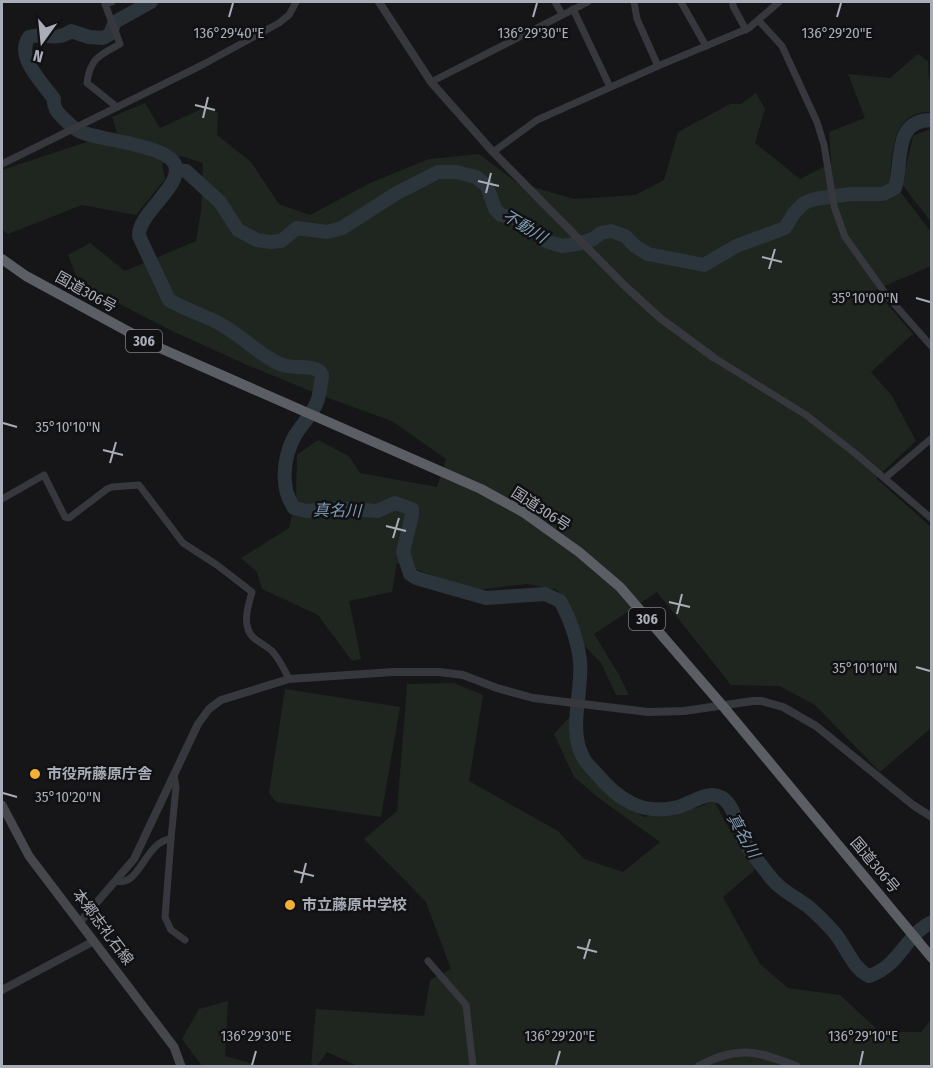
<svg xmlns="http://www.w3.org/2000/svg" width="933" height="1068" font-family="'Fira Sans Condensed','Noto Sans JP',sans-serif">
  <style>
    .green { fill: #1e261f }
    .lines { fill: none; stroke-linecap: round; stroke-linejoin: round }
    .river { stroke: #2c353c; stroke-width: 14 }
    .minor { stroke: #37383d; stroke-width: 7 }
    .tertiary { stroke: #37383d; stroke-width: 8 }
    .secondary { stroke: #45474d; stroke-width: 9 }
    .trunk { stroke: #5b5e65; stroke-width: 10 }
    .ticks { fill: none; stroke: #a8adb8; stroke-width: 2 }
    .poi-dot { fill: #f2b134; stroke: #111113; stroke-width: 2 }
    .labels { text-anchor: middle; stroke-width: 5; stroke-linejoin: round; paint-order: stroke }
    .shield { fill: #111113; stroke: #7b7e86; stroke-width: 1.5 }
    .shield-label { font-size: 14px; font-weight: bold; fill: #a8adb8 }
    .street-label { font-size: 15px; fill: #a8adb8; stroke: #111113 }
    .poi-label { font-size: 15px; font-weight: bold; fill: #a8adb8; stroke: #111113; text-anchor: start }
    .water-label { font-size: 16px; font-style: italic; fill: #7f9bb3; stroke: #111113 }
    .ticks-label { font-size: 15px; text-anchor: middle; fill: #a8adb8; stroke: #111113; stroke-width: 5; stroke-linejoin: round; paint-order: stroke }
  </style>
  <rect width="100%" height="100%" fill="#161618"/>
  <!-- green -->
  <g class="green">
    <path d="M918,54L928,61L929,79H931V112C893,111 893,149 890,178L931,232V266L875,290L913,334L871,372L892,396L916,441L876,478L931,527V728L880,772L815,705L779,686L731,685L657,592L594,634L618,673L629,695H616L601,663L580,641L570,606L557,590L527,584L476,590L397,563L392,592L349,601L361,659L352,661L318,615L262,589L257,572L241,558L289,528L296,499L297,455L318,440L349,456L360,473L437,487L446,459L392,421L325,397L247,365L170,330L79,283L68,255L90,243L125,271L196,241L201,211L203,163L181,156L162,164L165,179L136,215L82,205L8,234L2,230V170L117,132L112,117L145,103L160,128L206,107L218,112L217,135L251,162L279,204L310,215L370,183L429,159L479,154L516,182L574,199L635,195L664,180L678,132L730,104H741L756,93L765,109L755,143L800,179L831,163L829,132L865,118L848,74L890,78Z"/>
    <polygon points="931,129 932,129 931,222 902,184 913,136"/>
    <path d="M454,683L483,695L469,781L558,831L584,859L623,872L660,842L600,799L574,777L554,734L574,712C572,767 601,790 644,817L699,807L714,801L733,835L757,868L723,897L760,964L788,988L840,995L880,1032H921L931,1020V1066H357L327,1052L317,1066H311L316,1009L424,1016L430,980L451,969L426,902L364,839L397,811L407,684Z"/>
    <polygon points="285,689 400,707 381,817 276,802 269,793"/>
    <polygon points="228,1001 225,1056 261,1066 202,1066 182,1039 199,1009"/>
  </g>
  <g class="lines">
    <!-- river -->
    <g class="river">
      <path d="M151,2L115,22L110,34L103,38L89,37L71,31C57,42 44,32 29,37C15,57 42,82 54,99C53,107 57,112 63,118C69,124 74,129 81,132C99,140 168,145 175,165C183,186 138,213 139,236L169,300C187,311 209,316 227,328C245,339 261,356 280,364C292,370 318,363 322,375C321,383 320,394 317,402C312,415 301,425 294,437C283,459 280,488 294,508L306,511L335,508L377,511L395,503L412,509V515L403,552L410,574L416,578L486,598L545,594L560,601C570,618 578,642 580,661C583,693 567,730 584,759C587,764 592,769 596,773C618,800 643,816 678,807C693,803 710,787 725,800C735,809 737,825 742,837C748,850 760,863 768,874C778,889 796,897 810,908C818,915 826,923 833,931C846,945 851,967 869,976C900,966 906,934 932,922"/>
      <path d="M176,170L186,171L220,202L238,230L257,240L270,242L281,241L297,228L327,232L342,228L397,193L438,172H456L476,177L487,186L495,209L501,215L517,219L546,241L562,246L577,244L593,239L601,233L611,231L625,236L635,246L648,254L704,265L736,246L785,228L794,213L804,203L815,199L850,194H883L895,188C903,164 892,119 932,120"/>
    </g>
    <!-- minor -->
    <g class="minor">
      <path d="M112,2L105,4L120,44C100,55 90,58 87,83L117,107"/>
      <polyline points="555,2 562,14"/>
      <polyline points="634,2 637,19 658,66 749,28 779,2"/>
      <polyline points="681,2 706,46"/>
      <polyline points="733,2 733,6 746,30"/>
      <polyline points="573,9 610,87"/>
      <polyline points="759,21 782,46 817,122 824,145 834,206 845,237 888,297 932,347"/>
      <polyline points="431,82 588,2"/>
      <polyline points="493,152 537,120 658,66"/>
      <polyline points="2,164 204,64 279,23 289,15 296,2"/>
      <polyline points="713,357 806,415 856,454 932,519"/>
      <polyline points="885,478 932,438"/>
      <path d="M2,499L44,475L65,517L69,518L107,489L112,487L139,485L183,543L217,565L252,592C249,603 244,618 248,629C251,640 265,644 272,651C280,660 284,669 289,679"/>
      <polyline points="171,839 165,917 171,930 185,940"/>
      <path d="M117,881C140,887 145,841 171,839L176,787L174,775"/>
      <polyline points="428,961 466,1005 473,1066"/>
    </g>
    <!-- tertiary -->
    <g class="tertiary">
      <polyline points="379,2 431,82 493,152 625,286 660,318 713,357"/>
      <polyline points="80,922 134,859 198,724 209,709 221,700 289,679 393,672 439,672 463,675 497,688 533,698 648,712 684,711 753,701 762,701 783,707 816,726 913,805 932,817"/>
      <polyline points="2,990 94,941"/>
      <path d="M699,1066C737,1045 758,1051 796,1066"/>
    </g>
    <!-- secondary -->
    <polyline class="secondary" points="2,805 29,856 174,1047 181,1066"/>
    <!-- trunk -->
    <polyline class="trunk" points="2,259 26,276 153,345 481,489 523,512 579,552 620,587 722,705 932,958"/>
  </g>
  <!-- ticks -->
  <path class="ticks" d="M229,17L233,3M533,17L537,3M837,17L841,3M195,105L215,110M203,118L208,97M478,181L499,186M486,193L491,173M762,257L782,262M769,269L775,249M916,298L930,302M3,423L17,427M103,450L123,455M110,463L116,442M386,526L406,531M393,538L399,518M669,602L690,607M677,614L682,594M916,667L930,671M3,793L17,797M294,871L314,876M301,883L306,863M577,947L597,952M584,959L590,939M252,1065L256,1051M556,1065L560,1051M860,1065L863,1051"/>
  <!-- markers -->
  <g class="poi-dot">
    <circle cx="35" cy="774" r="6"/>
    <circle cx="290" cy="905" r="6"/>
  </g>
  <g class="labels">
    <!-- shield labels -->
    <g class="shield">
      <rect x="126" y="330" width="36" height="22" rx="4.5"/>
      <rect x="629" y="608" width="36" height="22" rx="4.5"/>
    </g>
    <g class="shield-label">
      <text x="144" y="346">306</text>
      <text x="647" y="624">306</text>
    </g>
    <!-- street labels -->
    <g class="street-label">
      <text transform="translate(86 292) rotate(29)" y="5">国道306号</text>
      <text transform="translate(541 509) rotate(33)" y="5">国道306号</text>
      <text transform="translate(875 865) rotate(50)" y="5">国道306号</text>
      <text transform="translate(103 927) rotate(53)" y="5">本郷志礼石線</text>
    </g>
    <!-- poi labels -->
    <g class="poi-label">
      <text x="47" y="779">市役所藤原庁舎</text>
      <text x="302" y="910">市立藤原中学校</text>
    </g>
    <!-- water labels -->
    <g class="water-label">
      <text transform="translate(525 226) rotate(31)" y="6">不動川</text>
      <text transform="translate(337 510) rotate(1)" y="6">真名川</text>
      <text transform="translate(744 835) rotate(60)" y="6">真名川</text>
    </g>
  </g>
  <g class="ticks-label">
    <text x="229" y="38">136°29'40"E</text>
    <text x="533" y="38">136°29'30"E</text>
    <text x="837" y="38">136°29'20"E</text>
    <text x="865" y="303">35°10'00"N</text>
    <text x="68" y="432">35°10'10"N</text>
    <text x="865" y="673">35°10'10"N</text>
    <text x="68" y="802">35°10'20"N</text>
    <text x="256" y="1041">136°29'30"E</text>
    <text x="560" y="1041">136°29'20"E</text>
    <text x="863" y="1041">136°29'10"E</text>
  </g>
  <!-- border -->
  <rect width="933" height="1068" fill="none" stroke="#a8adb8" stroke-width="6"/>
  <!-- north arrow -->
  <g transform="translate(42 42) rotate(195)" stroke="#111113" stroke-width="4.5" paint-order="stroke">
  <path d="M0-4.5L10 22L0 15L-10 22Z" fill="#a8adb8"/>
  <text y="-9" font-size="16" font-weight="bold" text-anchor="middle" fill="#a8adb8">N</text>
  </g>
</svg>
